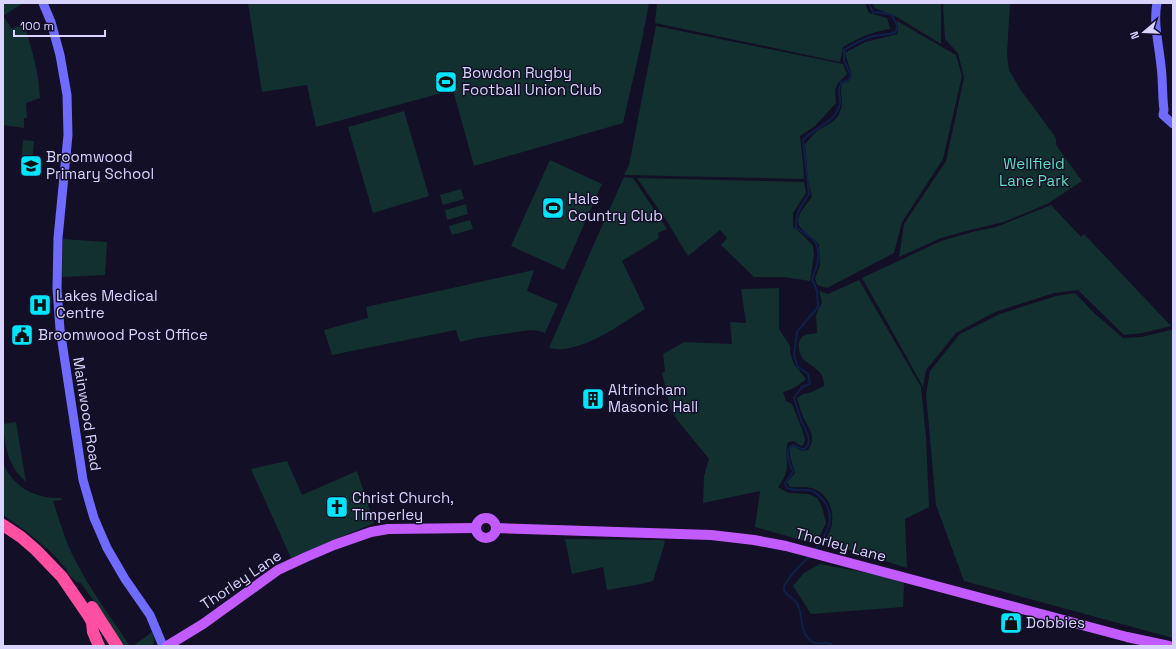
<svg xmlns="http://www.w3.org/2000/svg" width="1176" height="649" font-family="'Space Grotesk',sans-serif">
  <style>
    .green { fill: #12302f }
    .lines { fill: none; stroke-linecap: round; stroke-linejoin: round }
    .stream { stroke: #0c2248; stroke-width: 2 }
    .secondary { stroke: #6f6bff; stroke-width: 9 }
    .primary { stroke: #c25bff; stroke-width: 10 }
    .highway { stroke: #ff4fa3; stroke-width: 12 }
    .labels { text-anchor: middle; stroke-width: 3; stroke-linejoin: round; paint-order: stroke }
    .poi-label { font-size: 15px; fill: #d9d4ff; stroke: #130f26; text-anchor: start }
    .park-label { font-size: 15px; fill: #5fe0c0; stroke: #130f26 }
    .street-label { font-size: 15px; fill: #d9d4ff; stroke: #130f26 }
  </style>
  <rect width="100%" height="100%" fill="#130f26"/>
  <!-- green -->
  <g class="green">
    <path d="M3,3H23L3,16L12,29L21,24L25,27C32,50 39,73 40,98L26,103L27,118H24V128L3,125Z"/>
    <polygon points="248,3 649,3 645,25 643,31 644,31 623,123 474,166 453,90 316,127 307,85 262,92"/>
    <path d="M657,3H866V6L869,13L887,18L890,29C869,33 861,37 843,47L840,62L655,23Z"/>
    <polygon points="872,3 941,3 941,44 897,17 875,8"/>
    <polygon points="943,3 1010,3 1007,54 1009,70 1020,89 1054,135 1056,139 1056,145 1082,181 1049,203 1042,206 1004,222 970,230 941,238 899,257 904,224 946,161 964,78 958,53 945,39"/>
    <path d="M897,21L956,55L962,76L943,159L902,222L894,253L827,288L817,285L815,278L820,266L819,244C813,238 807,234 801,228C792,219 806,205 812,197L808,180L805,144C809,140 812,136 816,132C827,123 835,125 841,109C844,100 839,93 842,84L848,82L852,76L845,53L865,42L898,34Z"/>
    <polygon points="656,26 843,64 847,74 838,83 835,90 836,103 815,126 800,136 803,162 804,179 624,175 629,165"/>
    <polygon points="404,111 429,196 373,213 348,127"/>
    <polygon points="23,140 34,141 32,162 21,162"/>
    <polygon points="550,160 602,184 564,270 511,246"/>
    <path d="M624,177L633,178L667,229L658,233L659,238L622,261L645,309C620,324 594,345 564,349C560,350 554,348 549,348L597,237Z"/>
    <polygon points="637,178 804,182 806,193 793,213 793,227 803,235 813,246 814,255 810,281 784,277 754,277 721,245 727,238 720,230 688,256 668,223"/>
    <polygon points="461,189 464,199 443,205 440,195"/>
    <polygon points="466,204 468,214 447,220 445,210"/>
    <path d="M1051,205L1081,237L1084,234L1171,326L1143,333L1124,335L1078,290L1054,293L995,312L956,333L926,370L923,387C903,351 883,314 862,278L941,241L972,232L996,227Z"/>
    <polygon points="470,220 473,229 452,235 449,226"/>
    <polygon points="63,239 107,242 105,275 62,277"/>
    <polygon points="534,270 527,291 558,304 545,333 539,331 531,330 476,338 460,342 456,330 332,355 324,330 368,318 366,307"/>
    <path d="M859,280L921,387L926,437L929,507L905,519L907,568L824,542C827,536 832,529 832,522C834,509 827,493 814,489C807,486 798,488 790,487L787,482L795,473L790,456V448L793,446L802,451L808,450C818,436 807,427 802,414C800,409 799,404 797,398L803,394L812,392L824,386C824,382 823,377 821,374C817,368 810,365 804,360C799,355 796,343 802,337C805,334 812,334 817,333L816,315L822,302L819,291L828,294Z"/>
    <path d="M779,288V329L790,346V353L794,364L806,379C799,385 792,390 783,392L786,401L792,404L802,429L805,440L803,445L801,446L794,441L788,442C785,453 787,456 787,465C787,474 783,480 778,487L789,493L809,494L817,498L822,507L826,523L819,538L805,541L755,527L760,491L703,503L704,476L709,459L678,421L671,410L662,373L665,372L663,354L684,342L732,344L730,322L746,323L741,289Z"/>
    <polygon points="1075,293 1094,313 1123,338 1141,337 1171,330 1173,331 1173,638 964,581 936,505 926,395 930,371 960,334 1000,314 1056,296"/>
    <path d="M16,422L26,482C8,466 5,447 3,424Z"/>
    <polygon points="287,461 302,495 357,471 374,523 291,558 251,469"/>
    <path d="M3,463C13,487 35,499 61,498L62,500L53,501C59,519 64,537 72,554C88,587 110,616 130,646H123L105,616L80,582L78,583L68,574L67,570L52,553L26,531L3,515Z"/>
    <polygon points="565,539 663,540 665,542 653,581 641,584 607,590 603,567 572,574"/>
    <polygon points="820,564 879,575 904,583 903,607 811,614 793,586 804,573"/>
    <path d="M152,632C153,636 156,642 152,646H133Z"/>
  </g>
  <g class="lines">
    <!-- stream -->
    <g class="stream">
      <path d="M814,551C826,536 837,518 824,501C820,496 817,493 812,491C803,488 795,492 787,488L785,483L793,472C790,465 786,456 789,448L793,445L802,449H805C810,443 810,439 806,431C805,428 804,425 802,423L794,398L802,387L810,384L808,374L798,367L794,355L797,332L801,327L818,307L817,291L812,279C817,267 823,250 813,239C808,235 802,231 796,228C796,211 800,208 809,194L803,140C815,127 833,124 839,107C842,100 839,98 839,92C838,89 840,85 841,83L847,81L851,76L844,60V50C852,45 863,39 873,36C882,35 888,35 896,32L897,25L892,15L878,12L873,13L869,3"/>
      <path d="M810,556C803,563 783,580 784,590C787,596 793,598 797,603C804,615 798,633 813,642C818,646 825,641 831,644V646"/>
    </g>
    <!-- secondary -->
    <g class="secondary">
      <polyline points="43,3 51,22 60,55 67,95 68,135 58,238 57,289 60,329 83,480 94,518 107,548 125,579 150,615 163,646"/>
      <path d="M1157,3C1153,23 1159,45 1161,66C1163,80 1162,95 1164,110L1163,115L1173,124"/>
    </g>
    <!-- primary -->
    <g class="primary">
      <circle cx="486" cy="528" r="10"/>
      <polyline points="496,528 711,535 754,540 786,546 1127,637 1169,646"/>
      <polyline points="167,646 203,624 278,570 306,557 334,545 371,532 388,529 476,528"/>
    </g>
    <!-- highway -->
    <g class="highway">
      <polyline points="3,525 21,537 36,550 62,577 88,615 92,622 93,632 99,646"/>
      <polyline points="92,607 117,646"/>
    </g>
  </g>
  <!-- icons -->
  <defs>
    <g id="stadium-square" transform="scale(1.15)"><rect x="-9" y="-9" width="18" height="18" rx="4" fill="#00e5ff" stroke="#130f26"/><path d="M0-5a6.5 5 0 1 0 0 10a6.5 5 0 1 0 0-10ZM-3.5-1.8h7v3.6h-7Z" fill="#111"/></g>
    <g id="school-square" transform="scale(1.15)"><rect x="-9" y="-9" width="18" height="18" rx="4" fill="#00e5ff" stroke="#130f26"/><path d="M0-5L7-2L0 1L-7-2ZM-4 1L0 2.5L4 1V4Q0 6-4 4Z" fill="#111"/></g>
    <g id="hospital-square" transform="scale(1.15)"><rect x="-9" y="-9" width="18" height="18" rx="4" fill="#00e5ff" stroke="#130f26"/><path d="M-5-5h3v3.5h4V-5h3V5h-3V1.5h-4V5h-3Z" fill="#111"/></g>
    <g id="civic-square" transform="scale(1.15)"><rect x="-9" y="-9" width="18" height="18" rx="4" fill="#00e5ff" stroke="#130f26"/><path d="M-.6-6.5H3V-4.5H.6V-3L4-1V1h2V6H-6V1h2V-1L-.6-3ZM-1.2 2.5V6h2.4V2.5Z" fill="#111"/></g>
    <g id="building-square" transform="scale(1.15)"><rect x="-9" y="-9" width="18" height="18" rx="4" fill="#00e5ff" stroke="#130f26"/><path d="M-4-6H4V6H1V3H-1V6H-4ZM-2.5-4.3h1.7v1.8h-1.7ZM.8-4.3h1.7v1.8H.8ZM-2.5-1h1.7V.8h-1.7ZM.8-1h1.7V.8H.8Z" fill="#111"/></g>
    <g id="church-square" transform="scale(1.15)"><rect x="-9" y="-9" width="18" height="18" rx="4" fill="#00e5ff" stroke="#130f26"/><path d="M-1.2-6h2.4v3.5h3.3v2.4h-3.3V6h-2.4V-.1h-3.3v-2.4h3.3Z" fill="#111"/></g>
    <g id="shop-square" transform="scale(1.15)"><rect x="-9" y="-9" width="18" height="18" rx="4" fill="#00e5ff" stroke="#130f26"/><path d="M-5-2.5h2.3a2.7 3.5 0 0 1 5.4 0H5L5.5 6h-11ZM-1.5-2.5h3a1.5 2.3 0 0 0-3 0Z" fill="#111"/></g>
  </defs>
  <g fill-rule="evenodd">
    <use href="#stadium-square" x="446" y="82"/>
    <use href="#school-square" x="31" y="166"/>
    <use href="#stadium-square" x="553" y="208"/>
    <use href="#hospital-square" x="40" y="305"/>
    <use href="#civic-square" x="22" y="335"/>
    <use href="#building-square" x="593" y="399"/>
    <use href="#church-square" x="337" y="507"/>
    <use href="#shop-square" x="1011" y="623"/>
  </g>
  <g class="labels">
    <!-- poi labels -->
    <g class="poi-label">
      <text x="462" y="78">Bowdon Rugby<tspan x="462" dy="17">Football Union Club</tspan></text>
      <text x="46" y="162">Broomwood<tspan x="46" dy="17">Primary School</tspan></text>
      <text x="568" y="204">Hale<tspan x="568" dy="17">Country Club</tspan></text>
      <text x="56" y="301">Lakes Medical<tspan x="56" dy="17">Centre</tspan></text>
      <text x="38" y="340">Broomwood Post Office</text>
      <text x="608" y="395">Altrincham<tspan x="608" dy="17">Masonic Hall</tspan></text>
      <text x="352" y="503">Christ Church,<tspan x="352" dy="17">Timperley</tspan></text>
      <text x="1026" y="628">Dobbies</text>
    </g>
    <!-- park labels -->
    <g class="park-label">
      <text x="1034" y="169">Wellfield<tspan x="1034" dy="17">Lane Park</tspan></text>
    </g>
    <!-- street labels -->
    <g class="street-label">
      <text transform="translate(87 414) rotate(81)" y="5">Mainwood Road</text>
      <text transform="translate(841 545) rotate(15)" y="5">Thorley Lane</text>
      <text transform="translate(241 580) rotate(-34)" y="5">Thorley Lane</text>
    </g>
  </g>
  <!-- border -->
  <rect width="1176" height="649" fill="none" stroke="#d9d4ff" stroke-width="8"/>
  <!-- north arrow -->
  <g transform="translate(1144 32) rotate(251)" stroke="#130f26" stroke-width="3" paint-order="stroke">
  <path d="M0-3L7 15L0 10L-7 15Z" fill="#d9d4ff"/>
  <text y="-6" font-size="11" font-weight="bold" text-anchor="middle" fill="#d9d4ff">N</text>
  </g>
  <!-- scale -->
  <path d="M14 30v6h91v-6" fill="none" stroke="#d9d4ff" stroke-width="2"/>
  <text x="20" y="30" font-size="12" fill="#d9d4ff" stroke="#130f26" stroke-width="3" paint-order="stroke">100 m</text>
</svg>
